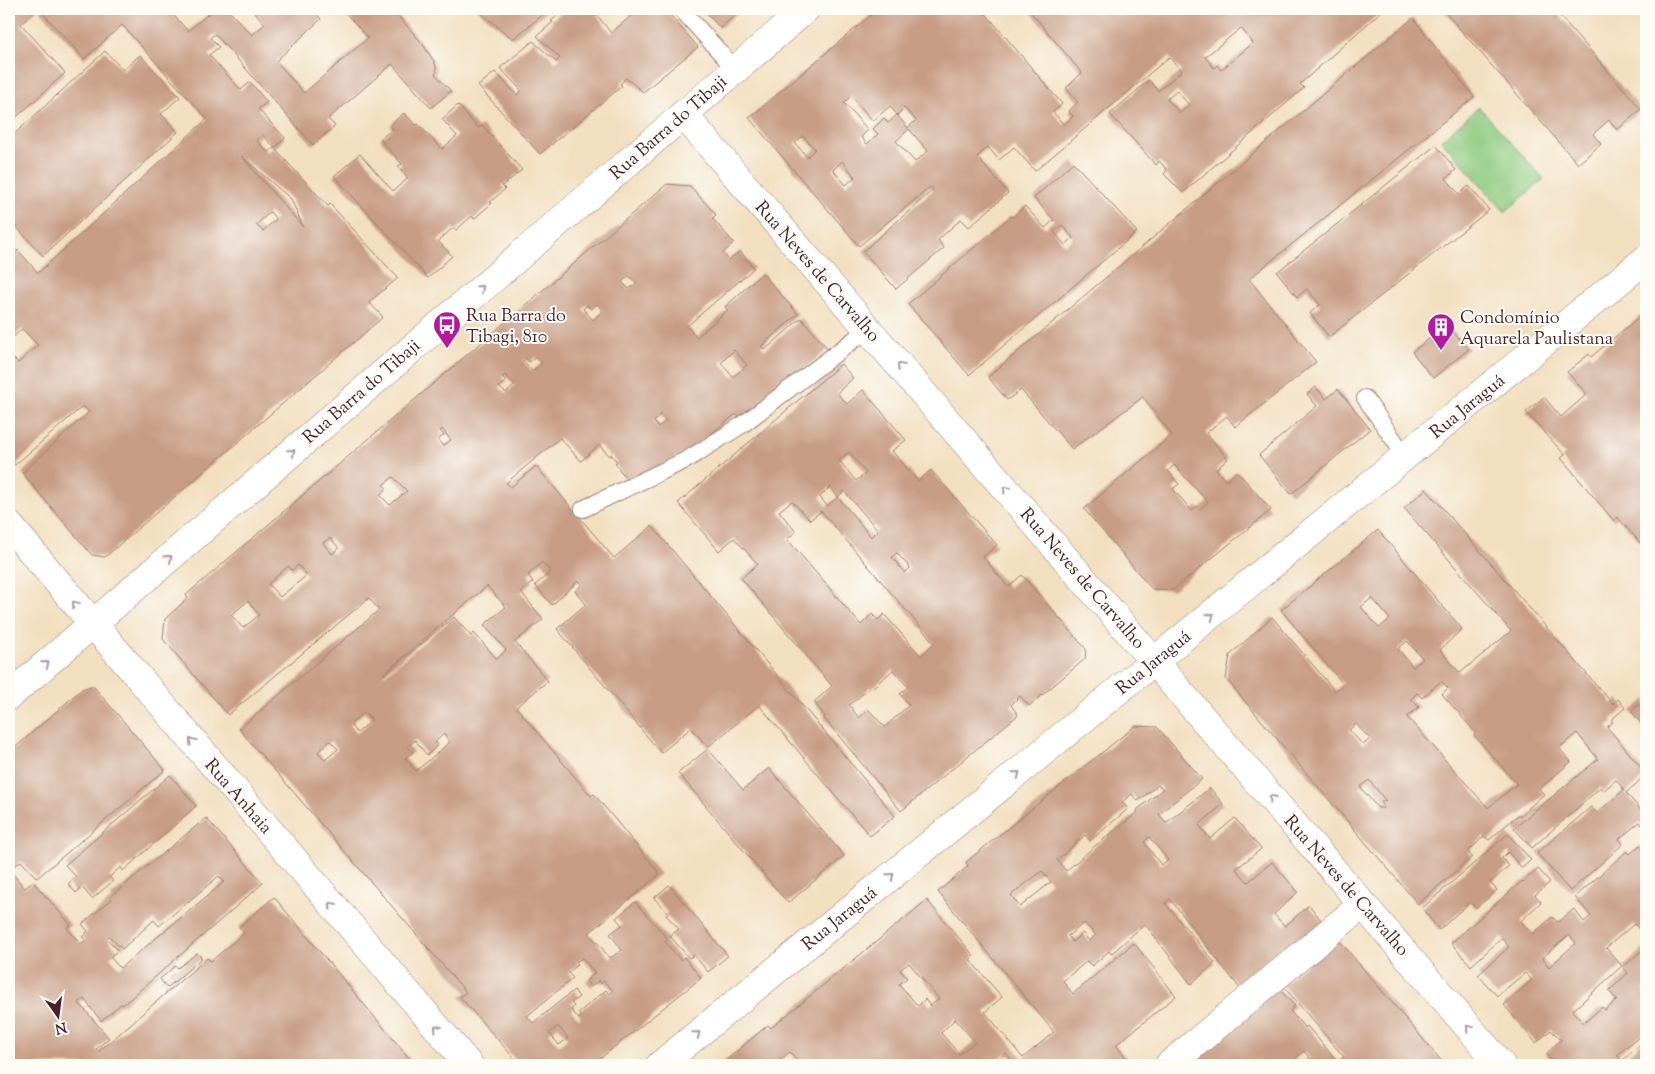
<svg xmlns="http://www.w3.org/2000/svg" width="1655" height="1074" font-family="'Sorts Mill Goudy',serif">
  <style>
    .green { fill: #8dc97f; stroke: #6c7455 }
    .building { fill: #c79c84; fill-rule: evenodd }
    .lines { fill: none; stroke-linecap: round; stroke-linejoin: round }
    .service-casing { stroke: #9e7f76; stroke-width: 18 }
    .minor-casing { stroke: #9e7f76; stroke-width: 29 }
    .tertiary-casing { stroke: #9e7f76; stroke-width: 29 }
    .service { stroke: #fff; stroke-width: 16 }
    .minor { stroke: #fff; stroke-width: 28 }
    .tertiary { stroke: #fff; stroke-width: 28 }
    .oneway { stroke: #ae9aa0 }
    .labels { text-anchor: middle; stroke-width: 4; stroke-linejoin: round; paint-order: stroke }
    .street-label { font-size: 18px; fill: #4a1f2b; stroke: #fdfcf7 }
    .poi-label { font-size: 18px; fill: #4a1f2b; stroke: #fdfcf7; text-anchor: start }
  </style>
  <rect width="100%" height="100%" fill="#fdfcf7"/>
  <filter id="ink" filterUnits="userSpaceOnUse"><feTurbulence type="fractalNoise" baseFrequency=".02" numOctaves="2"/><feDisplacementMap in="SourceGraphic" scale="10" xChannelSelector="R" yChannelSelector="G"/><feConvolveMatrix kernelMatrix="1 2 1 2 8 2 1 2 1" color-interpolation-filters="sRGB"/></filter>
  <filter id="wash" filterUnits="userSpaceOnUse"><feTurbulence type="fractalNoise" baseFrequency=".0096" numOctaves="4" result="noise"/><feDisplacementMap in="SourceGraphic" scale="20" xChannelSelector="R" yChannelSelector="G"/><feGaussianBlur stdDeviation="1.12" result="paint"/><feColorMatrix in="noise" values="0 0 0 0 0 0 0 0 0 0 0 0 0 0 0 0 0 1.4 0 .05"/><feComposite in="paint" operator="in"/></filter>
  <g filter="url(#wash)">
    <rect width="100%" height="100%" fill="#f2dfc0"/>
    <!-- green -->
    <polygon class="green" points="1479,107 1544,179 1505,212 1441,140"/>
    <g id="blocks">
      <!-- building -->
      <g class="building">
        <polygon points="9,9 38,9 21,24 65,73 9,124"/>
        <path d="M39,9H168L188,31L214,9H227L252,35L265,24L252,9H312L321,19L276,61L304,93L368,38L342,9H392L422,43L435,63L437,72L435,74L451,91L431,108L392,64L328,119L335,126L313,145L215,34L210,38L219,47L209,55L241,90L250,82L267,102L258,109L285,138L275,148L262,134L256,140L268,152L274,148L328,206L330,204L398,278L369,302L383,317L105,557L92,555L22,473L89,412L83,406L15,465L9,457V437L11,434L9,431V354L18,363L38,345L22,329L9,341V259L18,250L38,273L207,119L122,25L84,59ZM241,156L291,199L303,227L281,202ZM270,212L276,219L263,231L256,225Z"/>
        <polygon points="476,9 555,9 552,12 550,9 513,39"/>
        <polygon points="565,9 604,9 597,15 611,33 631,16 624,9 665,9 698,47 643,92 626,78 620,84 622,86 540,154 478,86 495,72 517,95 520,92 522,91 500,68 533,41 556,62 560,58 537,36 553,22 551,21"/>
        <polygon points="703,9 742,9 720,28"/>
        <path d="M878,9H982L1062,104L1053,112L1064,125L1073,116L1069,111L1078,102L1066,88L1082,73L1028,9H1384L1300,84L1304,88L1183,193L1164,174L1167,170L1162,164L1159,161L1156,165L1110,114L1149,80L1158,91L1182,71L1169,57L1035,171L1014,147L999,160L988,147L977,157L1008,193L969,227L961,219L938,240L944,248L896,289L863,251L933,190L930,187L859,246L749,118ZM1241,28L1253,43L1221,70L1217,65L1214,68L1205,57ZM1177,91L1189,105L1180,113L1167,99ZM851,96L873,121L890,106L897,115L904,108L916,120L908,128L897,115L888,123L884,118L873,129L878,134L867,144L861,137L868,130L844,103ZM909,129L928,151L915,162L896,141ZM803,136L815,149L807,157L795,143ZM842,161L855,177L846,185L833,170Z"/>
        <polygon points="1447,9 1554,9 1641,109 1617,130 1609,120 1593,134 1601,144 1578,164 1444,11"/>
        <path d="M1413,18L1474,97L1249,279L1316,362L1235,427L1227,416L1206,433L1228,459L1216,469L1226,481L1237,471L1271,510L1173,590L1152,589L1084,509L1172,435L1143,397L1072,449L1021,390L1007,400L988,377ZM1174,465L1208,502L1200,509L1197,506L1192,511L1173,489L1179,484L1168,471Z"/>
        <polygon points="105,51 123,70 140,55 180,97 161,114 178,132 43,256 13,223 9,228 9,139"/>
        <polygon points="458,105 478,128 482,125 522,170 502,186 505,189 490,202 492,203 474,219 472,216 456,230 453,228 438,241 452,256 428,278 334,176 360,154 393,191 408,178 398,166 402,164 380,139 393,129 390,125 404,113 416,125 418,124 442,149 457,136 442,119"/>
        <polygon points="1436,145 1456,170 1446,178 1459,194 1469,186 1489,210 1329,337 1310,313 1320,305 1307,289 1297,297 1277,272"/>
        <path d="M1073,162L1137,232L969,375L908,304L1011,216L1013,217L1025,206L1045,228L1054,220L1034,198ZM1062,225L1073,238L1065,245L1054,232Z"/>
        <path d="M667,184L690,186L716,215L712,218L734,243L723,253L729,260L740,251L754,268L687,326L697,337L728,310L725,307L762,273L798,314L761,346L765,350L801,318L828,349L743,423L738,415H735L690,450L629,483L615,463L617,462L611,454V457L599,445L581,461L560,438L506,483L511,487L536,466L614,558L652,526L895,816L870,836L759,705L708,747L691,728L661,753L557,629L586,604L575,591L582,585L578,581L552,605L535,585L551,572L542,562L528,575L533,582L521,592L543,619L515,642L548,681L516,707L591,796L594,794L660,874L589,933L610,958L622,950L610,934L622,925L616,918L635,902L668,939L665,942L681,960L684,957L701,978L592,1065H520L460,997L466,992L239,729L379,610L369,598L228,715L163,639L165,619L188,598L186,595ZM629,276L637,283L629,289L622,282ZM597,304L603,311L593,320L583,309L587,305L591,309ZM734,350L747,365L733,377L721,363ZM536,357L542,363L532,371L523,360L525,358L529,362ZM505,375L515,385L506,393L499,387L507,381L502,377ZM660,414L666,421L658,427L654,422ZM442,429L451,440L443,446L438,440L444,435L440,431ZM393,477L407,491L390,505L380,495L387,488L383,485ZM330,538L339,548L332,554L323,543ZM298,565L307,575L280,597L268,584L288,566L292,570ZM487,586L506,607L484,625L506,650L497,659L474,633L471,636L454,617L384,675L383,674ZM248,601L259,615L243,628L231,615ZM364,712L372,720L357,733L350,725ZM444,734L450,742L416,771L405,758L413,752L408,747L415,740L427,755L438,745L435,742ZM330,741L338,749L325,760L318,752ZM582,958L595,973L586,981L591,987L599,980L601,984L604,981L613,991L610,994L606,990L578,1013L581,1017L579,1019L571,1010L574,1006L571,1003L579,997L574,990L533,1023L527,1016L573,978L568,973L578,964L576,962ZM558,1026L568,1038L559,1045L549,1033Z"/>
        <polygon points="1646,311 1646,549 1617,517 1614,521 1561,458 1565,455 1526,412 1544,397 1561,417 1587,394 1567,372 1589,354 1591,357"/>
        <polygon points="1447,325 1469,349 1433,378 1412,352"/>
        <path d="M841,364L853,378L837,393L847,404L863,390L906,440L892,451L918,481L931,470L997,545L983,557L1008,587L1022,575L1086,649L1085,659L1029,706L1020,696L1011,705L1018,715L901,811L824,718L825,716L814,702L832,686L741,578L758,564L734,538L719,551L678,503ZM849,452L866,473L856,481L839,460ZM830,487L838,497L827,506L820,497ZM844,491L878,530L871,537L838,497ZM792,501L810,520L821,511L934,643L921,656L884,614L878,620L872,614L861,625L787,539L796,532L779,511ZM897,553L910,568L905,573L892,557ZM893,670L908,687L900,694L909,705L885,727L868,709L859,718L849,705L871,687L872,688Z"/>
        <polygon points="1316,387 1326,399 1338,389 1370,429 1291,494 1259,455 1317,406 1307,394"/>
        <path d="M1426,489L1613,704L1618,699L1625,708L1611,720L1613,722L1607,727L1646,773V775L1626,793L1646,816V830L1640,822L1619,839L1623,844L1570,891L1537,853L1591,807L1597,813L1624,790L1618,782L1616,780L1603,791L1601,787L1532,848L1514,828L1598,759L1577,733L1559,748L1571,762L1539,789L1544,794L1520,816L1519,814L1489,840L1484,836L1468,852L1472,857L1418,904L1226,679L1230,655L1272,617L1335,691L1343,684L1281,610L1378,530L1462,629L1440,650L1460,673L1511,631L1404,508ZM1372,598L1390,619L1379,628L1361,607ZM1407,641L1423,659L1413,667L1398,649ZM1441,681L1448,688L1442,694L1476,733L1474,735L1517,784L1488,808L1407,717L1419,707L1411,699L1417,693L1422,698ZM1356,724L1370,739L1363,745L1349,730ZM1369,780L1386,801H1381L1384,808H1378L1360,787Z"/>
        <path d="M91,686L94,687L165,770L37,878L21,861L9,870L25,888L33,882L71,925L67,928L81,944L86,940L82,937L88,931L82,924L112,899L110,897L206,818L263,883L123,1005L121,1004L101,1021L84,999L79,1003L109,1038L96,1049L98,1052L207,958L211,961L244,933L239,927L274,897L415,1065H14L9,1060V753L82,689ZM219,876L224,882L120,968L110,957L118,950L106,938L109,936L122,949L154,920L159,926Z"/>
        <polygon points="1646,699 1646,730 1631,711"/>
        <path d="M1135,726L1157,727L1202,779L1159,814L1166,823L1210,788L1223,804L1199,825L1210,839L1235,818L1261,849L1236,869L1248,882L1272,862L1298,892L1274,914L1279,920L1285,926L1309,905L1325,925L1242,991L1170,899L1165,903L1215,963L1191,984L1145,924L1111,954L1109,951L1092,966L1087,961L1063,981L1073,994L1134,943L1176,996L1116,1045L1132,1065H1016L1006,1053L992,1065H794L798,1062L790,1052L774,1065H720L768,1025L771,1028L927,900L974,956L970,960L1002,997L985,1012L1023,1058L1054,1032L938,892L968,866L966,862ZM1158,785L1163,789L1137,810L1138,812L1095,846L1066,871L1057,860L1085,835L1090,841L1128,809L1122,802L1132,794L1138,801ZM1149,837L1168,860L1161,865L1144,842ZM1042,871L1051,882L1020,907L1011,895ZM1084,923L1096,935L1089,941L1083,933L1072,942L1068,936ZM909,963L939,999L930,1006L925,999L918,1006L899,984L907,978L900,970ZM955,1019L975,1042L959,1054L941,1033Z"/>
        <polygon points="708,749 743,790 769,768 844,856 788,903 678,773"/>
        <polygon points="170,775 196,806 123,871 121,867 109,877 113,881 92,899 82,887 76,893 68,884 76,877 65,865"/>
        <polygon points="1508,834 1531,860 1522,868 1508,852 1502,858 1509,866 1490,883 1497,890 1476,908 1470,902 1439,930 1422,908"/>
        <path d="M1640,845L1644,850L1646,847V937L1634,924L1606,948L1622,966L1572,1011L1584,1023L1602,1007L1605,1010L1617,1000L1609,991L1628,973L1623,967L1646,947V988L1643,990L1646,994V1033L1645,1032L1617,1055L1622,1061L1646,1039V1065H1556L1546,1054L1561,1040L1551,1030L1536,1043L1504,1005L1532,980L1525,973L1497,996L1478,975L1509,947L1502,938L1471,966L1451,943L1522,881L1523,882L1538,869L1550,882L1535,895L1541,902L1521,921L1524,925L1533,934L1552,917L1558,922L1574,909L1584,922L1591,916L1575,897L1627,851L1630,854ZM1569,935L1576,943L1549,967L1542,958Z"/>
        <polygon points="669,885 728,956 708,972 694,955 689,958 670,936 679,929 665,914 668,913 654,898"/>
        <polygon points="1337,938 1445,1065 1302,1065 1310,1058 1304,1051 1289,1065 1186,1065 1278,988 1295,1006 1290,1011 1305,1028 1307,1026 1338,1062 1344,1057 1282,985"/>
        <polygon points="197,953 202,958 167,988 160,979 175,966 178,968"/>
      </g>
    </g>
  </g>
  <g filter="url(#ink)">
    <use href="#blocks" fill-opacity="0" stroke="#9e7f76" stroke-width="1"/>
    <g class="lines">
      <!-- service casing -->
      <g class="service-casing">
        <g id="service">
          <polyline points="681,9 735,69"/>
          <polyline points="1365,398 1405,456"/>
          <polyline points="583,509 688,459 742,425 868,329"/>
        </g>
      </g>
      <!-- minor casing -->
      <g class="minor-casing">
        <g id="minor">
          <polyline points="683,114 1501,1065"/>
          <polyline points="9,525 469,1065"/>
          <polyline points="660,1065 1646,259"/>
          <polyline points="1169,1065 1363,904"/>
        </g>
      </g>
      <!-- tertiary casing -->
      <g class="tertiary-casing">
        <polyline id="tertiary" points="9,696 806,9"/>
      </g>
      <!-- service -->
      <use href="#service" class="service"/>
      <!-- minor -->
      <use href="#minor" class="minor"/>
      <!-- tertiary -->
      <use href="#tertiary" class="tertiary"/>
    </g>
    <!-- one-way arrows -->
    <defs><path id="oneway-chevron" d="M-2-3.5L2.5 0L-2 3.5" fill="none" stroke-width="1.6" stroke-linecap="round" stroke-linejoin="round" transform="scale(1.25)"/></defs>
    <g class="oneway">
      <use href="#oneway-chevron" transform="translate(481 288) rotate(-41)"/>
      <use href="#oneway-chevron" transform="translate(900 366) rotate(-131)"/>
      <use href="#oneway-chevron" transform="translate(292 452) rotate(-41)"/>
      <use href="#oneway-chevron" transform="translate(1006 489) rotate(-131)"/>
      <use href="#oneway-chevron" transform="translate(169 558) rotate(-41)"/>
      <use href="#oneway-chevron" transform="translate(75 604) rotate(-130)"/>
      <use href="#oneway-chevron" transform="translate(1211 616) rotate(-39)"/>
      <use href="#oneway-chevron" transform="translate(46 664) rotate(-40)"/>
      <use href="#oneway-chevron" transform="translate(192 741) rotate(-131)"/>
      <use href="#oneway-chevron" transform="translate(1017 774) rotate(-39)"/>
      <use href="#oneway-chevron" transform="translate(1272 798) rotate(-131)"/>
      <use href="#oneway-chevron" transform="translate(891 876) rotate(-39)"/>
      <use href="#oneway-chevron" transform="translate(332 905) rotate(-131)"/>
      <use href="#oneway-chevron" transform="translate(437 1028) rotate(-131)"/>
      <use href="#oneway-chevron" transform="translate(1469 1028) rotate(-130)"/>
      <use href="#oneway-chevron" transform="translate(697 1034) rotate(-39)"/>
    </g>
  </g>
  <!-- icons -->
  <defs>
    <g id="bus-pin" transform="scale(1.4375)"><path d="M0 17L-7.5 6A9.5 9.5 0 1 1 7.5 6Z" fill="#b5179e" stroke="#fdfcf7"/><path d="M-5-6H5V4H4V6H2V4H-2V6H-4V4H-5ZM-3.5-4V0h7V-4ZM-3.5 1.2v1.5H-2V1.2ZM2 1.2v1.5H3.5V1.2Z" fill="#fff"/></g>
    <g id="building-pin" transform="scale(1.4375)"><path d="M0 17L-7.5 6A9.5 9.5 0 1 1 7.5 6Z" fill="#b5179e" stroke="#fdfcf7"/><path d="M-4-6H4V6H1V3H-1V6H-4ZM-2.5-4.3h1.7v1.8h-1.7ZM.8-4.3h1.7v1.8H.8ZM-2.5-1h1.7V.8h-1.7ZM.8-1h1.7V.8H.8Z" fill="#fff"/></g>
  </defs>
  <g fill-rule="evenodd">
    <use href="#bus-pin" x="447" y="325"/>
    <use href="#building-pin" x="1441" y="327"/>
  </g>
  <g class="labels">
    <!-- street labels -->
    <g class="street-label">
      <text transform="translate(668 127) rotate(-41)" y="6">Rua Barra do Tibaji</text>
      <text transform="translate(818 271) rotate(49)" y="6">Rua Neves de Carvalho</text>
      <text transform="translate(361 391) rotate(-41)" y="6">Rua Barra do Tibaji</text>
      <text transform="translate(1467 406) rotate(-39)" y="6">Rua Jaraguá</text>
      <text transform="translate(1083 578) rotate(49)" y="6">Rua Neves de Carvalho</text>
      <text transform="translate(1153 662) rotate(-39)" y="6">Rua Jaraguá</text>
      <text transform="translate(239 796) rotate(49)" y="6">Rua Anhaia</text>
      <text transform="translate(1347 885) rotate(49)" y="6">Rua Neves de Carvalho</text>
      <text transform="translate(839 918) rotate(-39)" y="6">Rua Jaraguá</text>
    </g>
    <!-- poi labels -->
    <g class="poi-label">
      <text x="466" y="321">Rua Barra do<tspan x="466" dy="21">Tibagi, 810</tspan></text>
      <text x="1460" y="323">Condomínio<tspan x="1460" dy="21">Aquarela Paulistana</tspan></text>
    </g>
  </g>
  <!-- margin -->
  <rect width="1655" height="1074" fill="none" stroke="#fdfcf7" stroke-width="30"/>
  <!-- north arrow -->
  <g transform="translate(58 1016) rotate(166)" stroke="#fdfcf7" stroke-width="4" paint-order="stroke">
  <path d="M0-4L9 19L0 12L-9 19Z" fill="#4a1f2b"/>
  <text y="-8" font-size="14" font-weight="bold" text-anchor="middle" fill="#4a1f2b">N</text>
  </g>
</svg>
